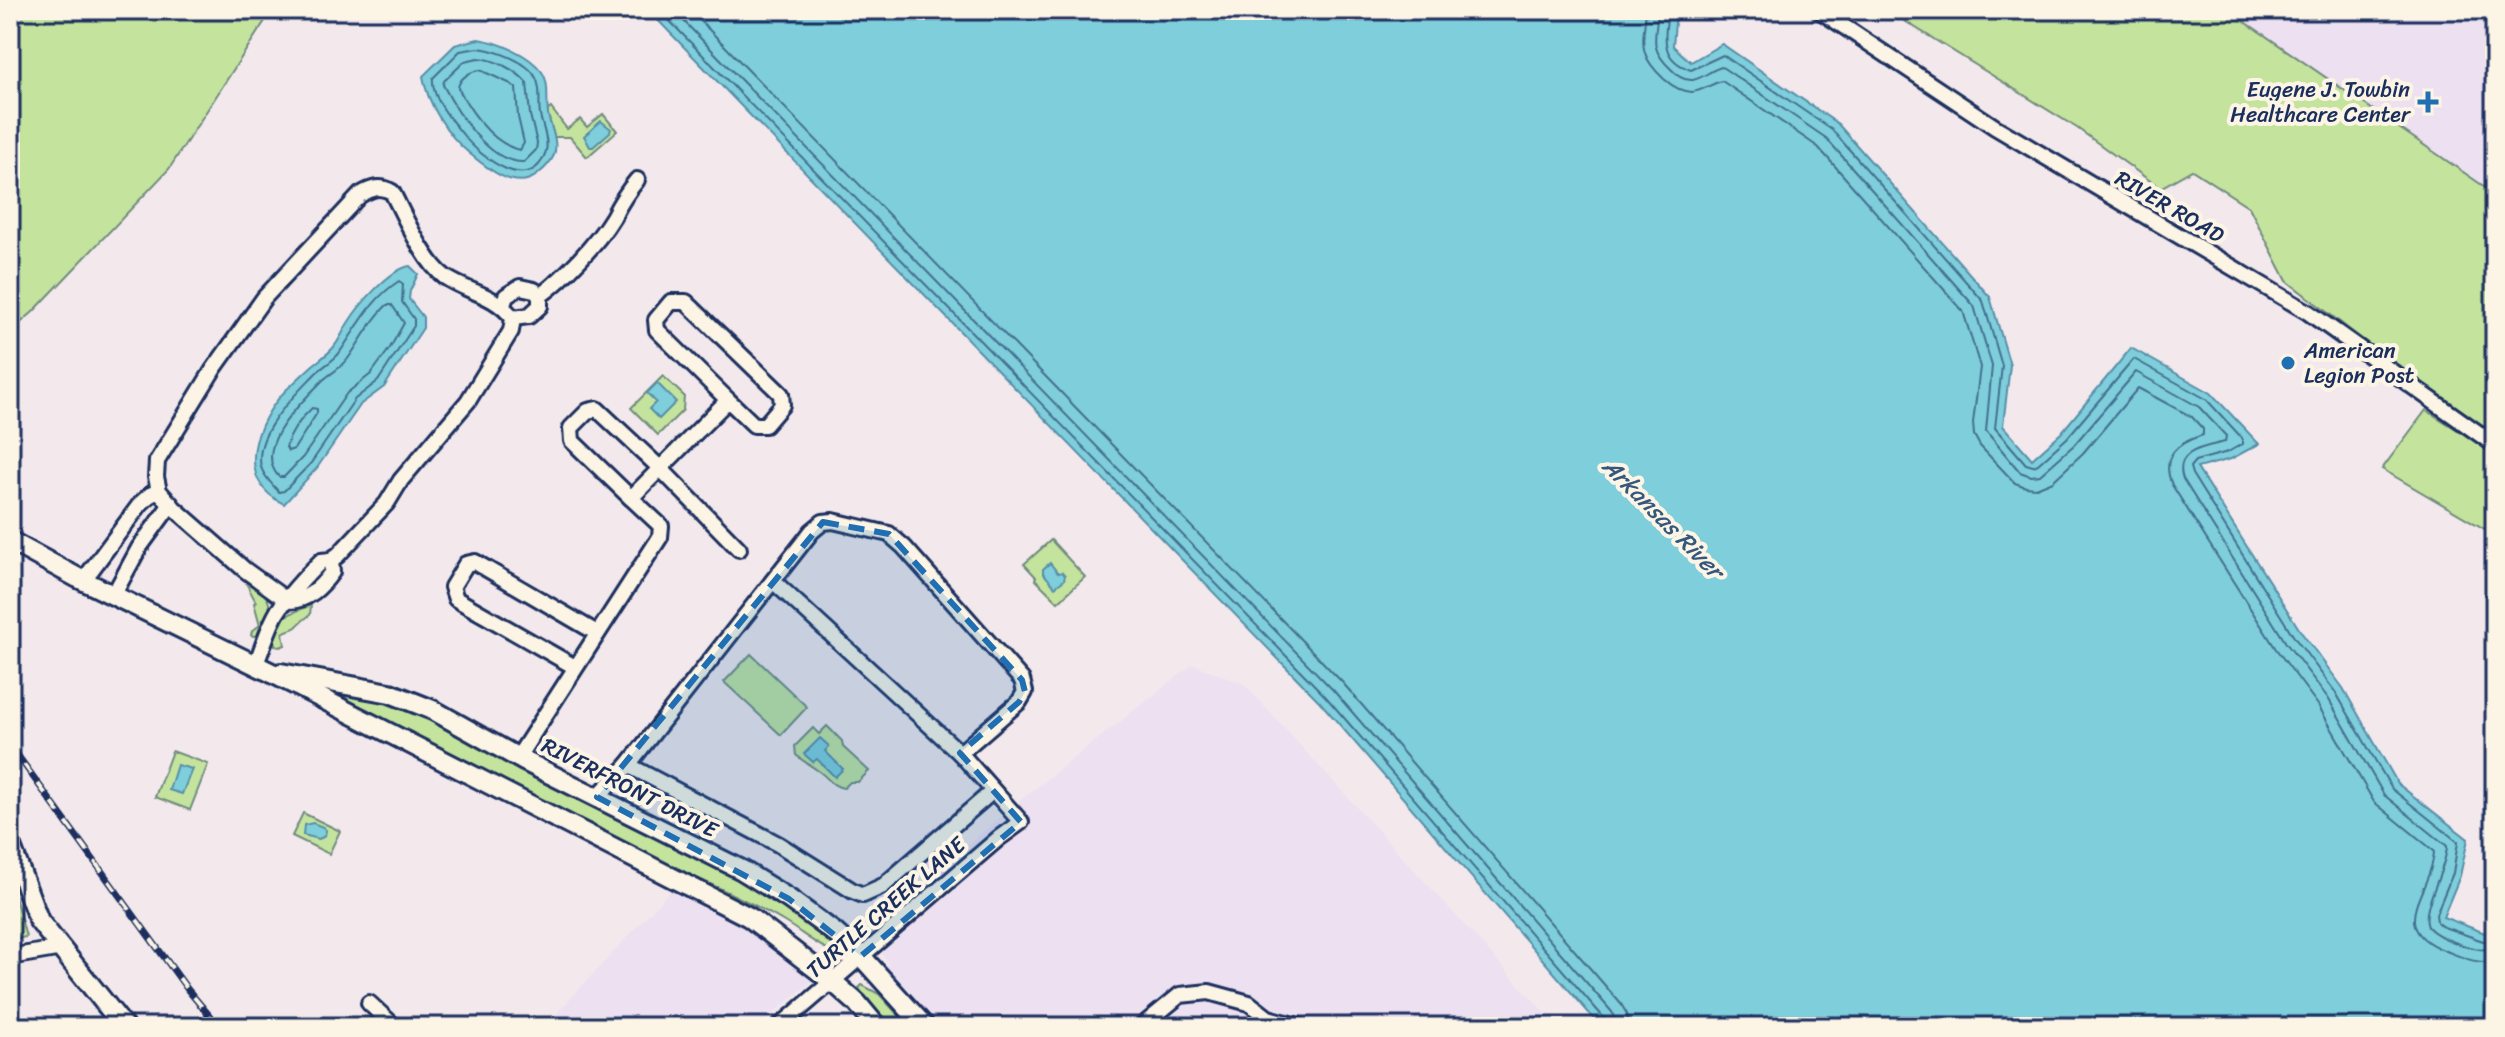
<svg xmlns="http://www.w3.org/2000/svg" width="2505" height="1037" font-family="Sriracha,sans-serif">
  <style>
    .built { fill: #ede0f1 }
    .green { fill: #c4e49d; stroke: #708a7e; stroke-width: 2 }
    .water { fill: #7fcedb; stroke: #578ea9; stroke-width: 2 }
    .lines { fill: none; stroke-linecap: round; stroke-linejoin: round }
    .shore { stroke: #436f90; stroke-width: 2 }
    .minor-casing { stroke: #1b2f5e; stroke-width: 20 }
    .tertiary-casing { stroke: #1b2f5e; stroke-width: 24 }
    .minor { stroke: #fcf5e5; stroke-width: 14 }
    .tertiary { stroke: #fcf5e5; stroke-width: 18 }
    .rail-casing { stroke: #1b2f5e; stroke-width: 7 }
    .rail { stroke: #fcf5e5; stroke-width: 4; stroke-dasharray: 12; stroke-linecap: butt }
    .marked { fill: #1f6fb2; fill-opacity: 0.2; stroke: #1f6fb2; stroke-width: 6; stroke-dasharray: 16 10; stroke-linejoin: round }
    .poi-dot { fill: #1f6fb2; stroke: #fcf5e5; stroke-width: 3 }
    .labels { text-anchor: middle; stroke-width: 8; stroke-linejoin: round; paint-order: stroke }
    .poi-label { font-size: 22px; fill: #1b2f5e; stroke: #fcf5e5; text-anchor: end }
    .street-label { font-size: 22px; fill: #1b2f5e; stroke: #fcf5e5 }
    .water-label { font-size: 24px; font-style: italic; fill: #34577d; stroke: #fcf5e5 }
  </style>
  <rect width="100%" height="100%" fill="#f3e9ec"/>
  <filter id="ink" filterUnits="userSpaceOnUse"><feTurbulence type="fractalNoise" baseFrequency=".0125" numOctaves="2"/><feDisplacementMap in="SourceGraphic" scale="16" xChannelSelector="R" yChannelSelector="G"/><feConvolveMatrix kernelMatrix="1 2 1 2 8 2 1 2 1" color-interpolation-filters="sRGB"/></filter>
  <g filter="url(#ink)">
    <!-- built -->
    <g class="built">
      <polygon points="2228,10 2495,10 2495,194"/>
      <polygon points="1193,664 1244,684 1558,1027 1247,1027 1238,1024 1237,1027 866,1027 851,1008 888,964 870,932 1003,814"/>
      <polygon points="670,891 757,931 786,954 812,981 757,1027 544,1027"/>
    </g>
    <!-- green -->
    <g class="green">
      <polygon points="10,10 272,10 169,169 33,312 10,332"/>
      <polygon points="1887,10 2228,10 2495,194 2495,432 2452,409 2287,281 2249,207 2192,170 2160,188 2077,128"/>
      <polygon points="551,108 567,129 580,119 587,127 603,114 617,131 587,157 570,137 554,137 547,111"/>
      <polygon points="663,376 684,396 683,410 658,435 631,408"/>
      <polygon points="2426,410 2495,454 2495,535 2382,469"/>
      <polygon points="1051,540 1085,577 1058,602 1035,579 1036,577 1024,564"/>
      <path d="M247,580C276,598 273,609 260,638L251,635L252,631L260,625L254,603L256,602L246,583Z"/>
      <path d="M311,605L310,615C304,619 301,622 296,627C292,630 288,629 283,633L285,645L280,647L275,645L273,634L281,625L285,616Z"/>
      <polygon points="751,654 807,707 781,735 724,682"/>
      <path d="M312,684L406,706L693,852L798,912L826,937L832,947L829,950C813,943 801,932 786,923C752,902 716,886 678,870Z"/>
      <path d="M827,726L842,741L843,747L869,771L858,782H850L844,788C831,786 828,777 817,770C810,765 804,762 796,755L795,746L813,728L819,734Z"/>
      <polygon points="172,751 208,764 190,810 155,797"/>
      <polygon points="303,813 340,831 329,854 292,836"/>
      <polygon points="10,879 26,937 10,940"/>
      <polygon points="862,985 879,994 909,1027 889,1027 871,1008 859,988"/>
    </g>
    <!-- water -->
    <g class="water">
      <polygon points="648,10 1676,10 1673,46 1691,62 1722,44 1838,124 1990,297 2010,365 2003,426 2032,459 2061,433 2131,348 2211,393 2259,444 2231,459 2197,468 2301,632 2343,688 2398,784 2468,839 2460,876 2443,917 2485,933 2495,920 2495,1027 1601,1027 1320,702"/>
      <path d="M478,39C499,42 529,54 542,72C550,83 546,101 548,114C550,127 559,141 554,155C551,162 543,170 538,174C516,193 487,168 469,153C448,136 427,103 423,76L455,45Z"/>
      <polygon points="601,121 611,129 610,132 593,147 590,147 584,136"/>
      <path d="M410,266L418,274L410,291L409,299L423,317V328L384,387L361,404L317,468L284,504C233,480 256,421 286,390C295,382 304,373 313,365C319,360 327,355 332,349C339,342 343,331 348,323C359,305 390,269 410,266Z"/>
      <polygon points="657,383 676,402 659,419 649,409 656,402 647,393"/>
      <polygon points="1050,563 1058,573 1062,572 1065,575 1064,580 1055,587 1043,573 1043,569"/>
      <polygon points="820,738 829,746 825,751 843,769 835,777 817,759 813,762 804,754"/>
      <polygon points="177,765 192,769 182,794 169,790"/>
      <polygon points="313,823 323,827 326,830 325,836 319,839 303,835 304,825"/>
    </g>
    <g class="lines">
      <!-- shore -->
      <g class="shore">
        <polyline points="659,10 1326,697 1604,1018 1607,1027"/>
        <polyline points="673,10 1333,690 1612,1012 1617,1027"/>
        <polyline points="690,10 1342,682 1621,1004 1627,1014 1629,1027"/>
        <path d="M1646,10C1643,44 1637,54 1664,79C1672,86 1681,92 1692,92C1703,91 1712,83 1722,81L1818,147L1963,311L1980,367L1973,423L1974,435L1980,446L2015,483L2026,487L2036,488L2053,481L2083,453L2138,388L2192,417L2203,429V435C2177,443 2160,456 2172,485L2276,649L2318,705L2374,802L2434,851C2432,893 2383,927 2446,951C2462,957 2478,965 2495,961"/>
        <path d="M1658,10C1656,38 1648,48 1671,69C1677,75 1683,81 1693,80C1703,78 1712,69 1722,67L1826,138L1974,306L1992,366L1986,431L2020,472L2031,476L2040,475L2074,445L2136,372L2199,407L2226,436L2225,442C2205,447 2173,450 2183,479L2286,643L2328,698L2384,795L2447,846C2446,872 2420,908 2428,927C2439,939 2480,954 2495,948"/>
        <path d="M1668,10C1665,37 1659,59 1691,70L1723,55L1832,130L1983,301L2002,366L1995,428L2026,464L2033,466L2038,464L2067,438L2134,359L2206,399L2242,438V444L2228,452L2195,461L2190,467L2192,474L2294,637L2336,693L2392,789L2458,842L2453,873L2436,914L2437,922L2441,926L2483,941L2490,940L2495,934"/>
        <path d="M478,48C495,50 528,61 536,78C542,89 538,104 540,115C542,126 549,140 546,151C532,197 481,158 464,136C452,121 431,98 433,78L460,51Z"/>
        <path d="M478,58C495,59 516,70 527,83L530,115L537,143L536,150L524,162C489,164 457,112 443,85L444,81L465,61Z"/>
        <path d="M480,70L511,84L516,88L518,117L524,143L520,150C492,144 471,112 458,88C459,78 471,71 480,70Z"/>
        <path d="M399,281L403,284L402,302L414,319V326L378,381L355,399L311,463L284,491L279,492C272,484 264,477 261,467C253,433 296,394 316,373C323,366 334,361 340,352C358,326 371,299 399,281Z"/>
        <path d="M387,305H392L404,323L390,348L371,374L347,393L303,457L284,477H279C251,447 304,400 323,380C331,373 341,368 347,360C361,341 370,321 387,305Z"/>
        <path d="M312,408L317,409V413L294,449L288,451L286,447C291,432 301,418 312,408Z"/>
      </g>
      <!-- minor casing -->
      <g class="minor-casing">
        <g id="minor">
          <polyline points="1819,10 1995,127 2308,312 2495,445"/>
          <polyline points="503,305 506,296 520,287 534,290 540,296"/>
          <path d="M513,318L529,316L540,306V296C565,277 596,245 613,217C620,203 627,192 637,180"/>
          <polyline points="631,498 572,441 571,428 588,411 597,409 660,468 739,549"/>
          <polyline points="83,581 141,503 150,495 159,491"/>
          <polyline points="113,596 139,548 171,504"/>
          <path d="M255,666C263,648 268,627 278,611C290,593 305,577 321,561L331,560L338,555L387,503L401,480L468,401L511,331L513,318C493,293 469,293 445,277C424,262 404,215 392,192C380,185 372,188 360,195L264,298L213,370L157,461L156,477L159,491L174,508L245,570L288,601C308,601 321,587 332,572L331,560"/>
          <polyline points="575,667 456,599 452,587 466,564 475,562 597,633"/>
          <polyline points="518,757 660,537 661,526 631,498 728,400 657,330 656,320 671,302 686,302 781,394 782,405 765,425 754,425 728,400"/>
          <polyline points="628,765 778,844 853,891 863,895 883,886 993,791"/>
          <polyline points="597,797 628,765 812,531 823,522 833,521 889,534 904,547 1022,680 1025,692 1019,702 960,753 773,581"/>
          <polyline points="10,957 62,948"/>
          <polyline points="369,1003 395,1027"/>
          <polyline points="779,1027 999,838 1021,822 960,753"/>
          <polyline points="1141,1027 1180,995 1209,992 1249,1003 1268,1018 1301,1027"/>
        </g>
      </g>
      <!-- tertiary casing -->
      <g class="tertiary-casing">
        <g id="tertiary">
          <polyline points="10,541 78,578 270,672 749,917 832,981 857,1003 877,1027"/>
          <polyline points="281,673 390,693 433,710 524,761 742,870 789,899 834,932 861,956 925,1027"/>
          <polyline points="10,844 39,921 124,1027"/>
        </g>
      </g>
      <!-- minor -->
      <use href="#minor" class="minor"/>
      <!-- tertiary -->
      <use href="#tertiary" class="tertiary"/>
      <!-- rail casing -->
      <g class="rail-casing">
        <polyline id="rail" points="10,745 188,990 219,1027"/>
      </g>
      <!-- rail -->
      <use href="#rail" class="rail"/>
    </g>
  </g>
  <!-- marked area -->
  <path class="marked" d="M823,522L889,534L1022,680L1025,692L1019,702L960,753L1021,822L861,956L789,899L597,797Z"/>
  <!-- markers -->
  <g class="poi-dot">
    <path d="M2424 90h8v8h8v8h-8v8h-8v-8h-8v-8h8z"/>
    <circle cx="2288" cy="363" r="8"/>
  </g>
  <g class="labels">
    <!-- poi labels -->
    <g class="poi-label">
      <text x="2410" y="97">Eugene J. Towbin<tspan x="2410" dy="25">Healthcare Center</tspan></text>
      <text x="2304" y="358" text-anchor="start">American<tspan x="2304" dy="25">Legion Post</tspan></text>
    </g>
    <!-- street labels -->
    <g class="street-label">
      <text transform="translate(2170 206) rotate(30)" y="8">RIVER ROAD</text>
      <text transform="translate(630 787) rotate(27)" y="8">RIVERFRONT DRIVE</text>
      <text transform="translate(885 907) rotate(-41)" y="8">TURTLE CREEK LANE</text>
    </g>
    <!-- water labels -->
    <g class="water-label">
      <text transform="translate(1663 518) rotate(45)" y="8">Arkansas River</text>
    </g>
  </g>
  <!-- margin -->
  <rect width="2505" height="1037" fill="none" stroke="#fcf5e5" stroke-width="40"/>
  <rect x="20" y="20" width="2465" height="997" fill="none" stroke="#1b2f5e" stroke-width="3" filter="url(#ink)"/>
</svg>
